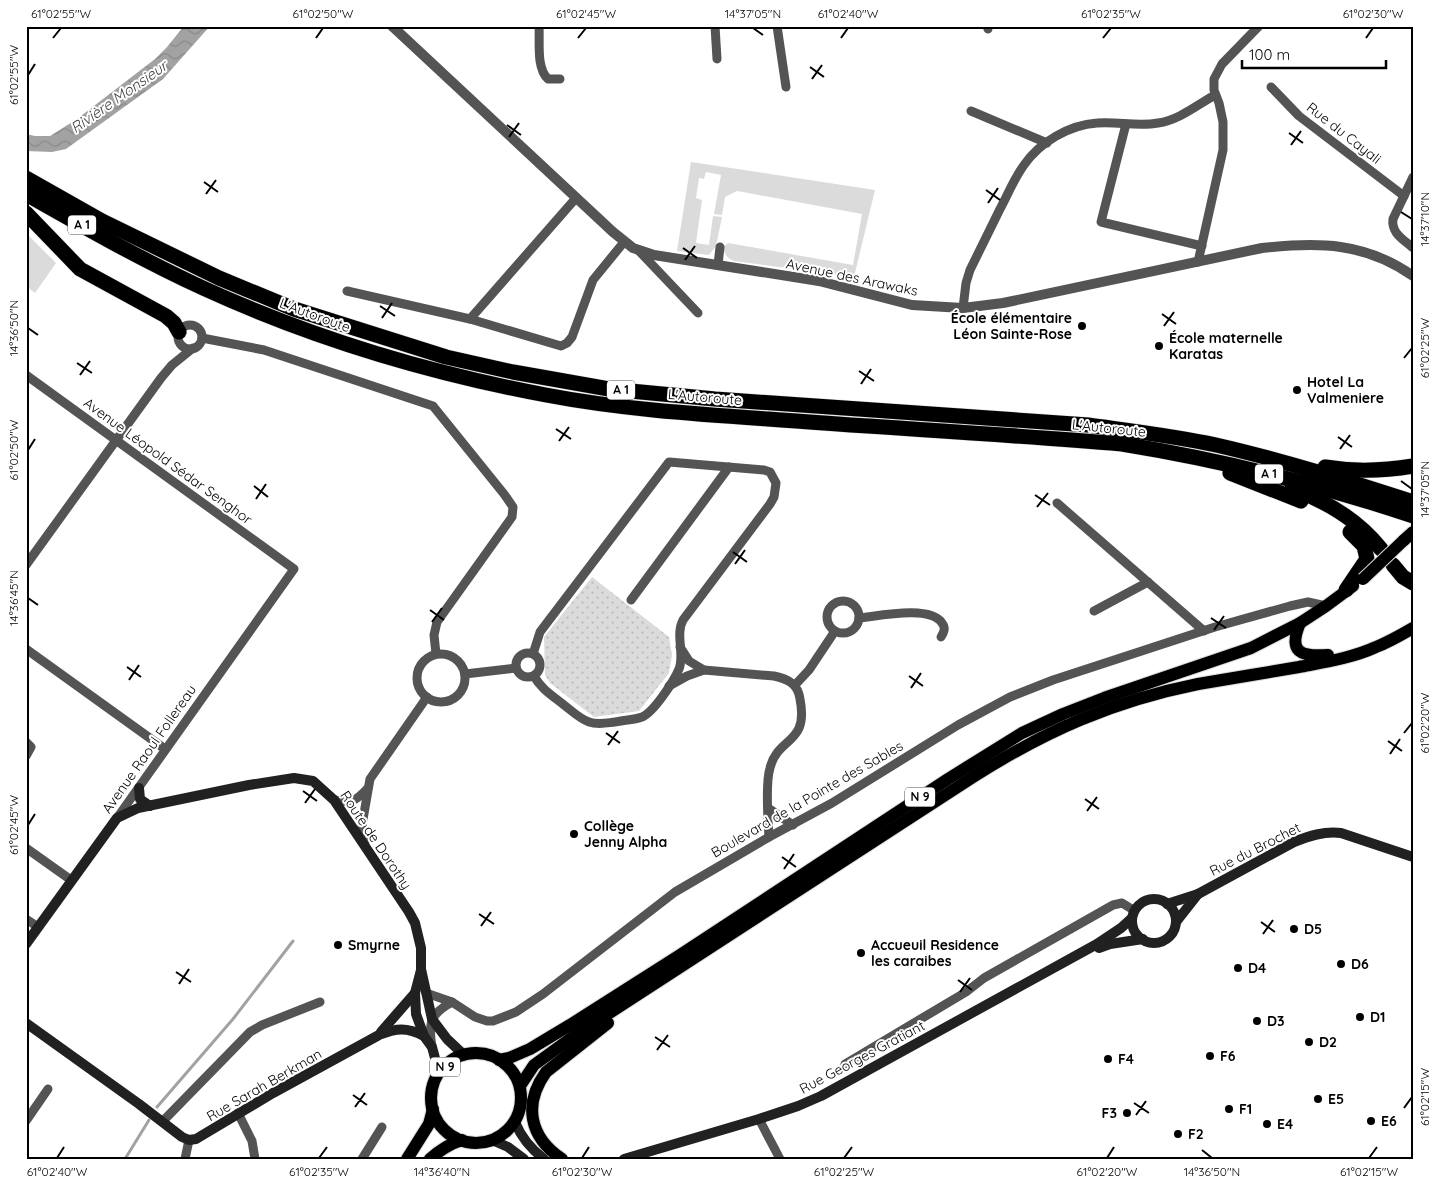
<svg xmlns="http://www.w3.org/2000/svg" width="1439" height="1185" font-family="Quicksand,sans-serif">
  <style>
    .green { fill: #dbdbdb }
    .park { fill: url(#park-dots) }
    .water { fill: url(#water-waves) }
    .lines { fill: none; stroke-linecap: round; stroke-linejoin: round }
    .stream { stroke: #a2a2a2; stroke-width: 3 }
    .primary-casing { stroke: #dbdbdb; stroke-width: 14 }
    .motorway-casing { stroke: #dbdbdb; stroke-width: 16 }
    .minor { stroke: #545454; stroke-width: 9 }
    .tertiary { stroke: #545454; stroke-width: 10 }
    .secondary { stroke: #212121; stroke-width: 10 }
    .primary { stroke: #000; stroke-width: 12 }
    .motorway { stroke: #000; stroke-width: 15 }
    .primary-bridge-casing { stroke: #dbdbdb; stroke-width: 14; stroke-linecap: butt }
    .primary-bridge { stroke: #000; stroke-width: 12 }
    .ticks { fill: none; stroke: #000; stroke-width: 2 }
    .poi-dot { fill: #000; stroke: #fff; stroke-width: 2 }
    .labels { text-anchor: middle; stroke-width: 4; stroke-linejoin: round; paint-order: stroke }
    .shield { fill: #fff; stroke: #4c4c4c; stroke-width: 1 }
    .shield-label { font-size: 12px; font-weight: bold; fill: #000 }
    .street-label { font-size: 14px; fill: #000; stroke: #fff }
    .poi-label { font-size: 14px; font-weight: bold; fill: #000; stroke: #fff; text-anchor: start }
    .water-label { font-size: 15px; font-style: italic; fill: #434343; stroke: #fff }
    .neatline { fill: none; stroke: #000; stroke-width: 2 }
    .ticks-label { font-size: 12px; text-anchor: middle; fill: #000 }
  </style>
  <defs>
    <pattern id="park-dots" width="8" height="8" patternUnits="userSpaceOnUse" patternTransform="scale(1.25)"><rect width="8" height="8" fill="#dbdbdb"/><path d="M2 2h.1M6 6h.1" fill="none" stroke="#bababa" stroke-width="1.8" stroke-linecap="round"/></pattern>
    <pattern id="water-waves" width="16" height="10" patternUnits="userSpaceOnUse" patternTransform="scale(1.25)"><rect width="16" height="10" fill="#a2a2a2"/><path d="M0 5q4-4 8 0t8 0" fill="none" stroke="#8a8a8a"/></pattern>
  </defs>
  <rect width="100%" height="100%" fill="#fff"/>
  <!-- green -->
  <g class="green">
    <path d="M691,162L875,190L854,277L734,261C727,258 725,255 723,247L728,243L853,265L862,214L737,191L725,197L722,215L714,214L721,175L706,172L704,179L699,178L696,198L702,200L696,243L709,245L713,216L722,217L716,246L709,255L677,251Z"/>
    <polygon points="26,233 56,263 35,293 26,286"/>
  </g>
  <!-- park -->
  <polygon class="park" points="592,577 669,637 672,655 669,673 639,711 594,717 550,683 545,675 544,637"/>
  <!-- water -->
  <polygon class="water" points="184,26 210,26 163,79 66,149 52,152 26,151 26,134 35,136 50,136 77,119 155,59 167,47"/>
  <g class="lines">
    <!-- stream -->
    <g class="stream">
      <polyline points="157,1107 233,1019 293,941"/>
      <polyline points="125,1159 149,1120"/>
    </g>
    <!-- primary casing -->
    <g class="primary-casing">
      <g id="primary">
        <polyline points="1403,541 1413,532"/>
        <path d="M1300,623C1288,652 1300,657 1328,655"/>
        <circle cx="476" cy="1098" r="45"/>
        <polyline points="499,1060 509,1058 530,1049 570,1025 680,955 948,779 1022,733 1063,714 1104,698 1251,648 1300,623 1326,606 1353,586"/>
        <path d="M520,1086L534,1065L574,1036L973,777C1045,731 1113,701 1198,684C1232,678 1265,673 1299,667C1325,662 1352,658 1376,647C1389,642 1401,635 1413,628"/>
        <polyline points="407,1159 429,1124 433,1109"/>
        <path d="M430,1159C440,1150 449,1144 462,1140"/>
        <path d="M562,1159C529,1137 523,1104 546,1072L608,1023"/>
      </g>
    </g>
    <!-- motorway casing -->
    <g class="motorway-casing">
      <g id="motorway">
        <path d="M26,178L102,221L219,278L294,309L446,357L513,372L609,389L715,399L1088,425C1131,431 1174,436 1216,445C1282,460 1348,481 1413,502"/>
        <path d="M26,194C84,227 142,260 203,288C312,338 429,373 546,395C619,409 694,414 768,419C886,428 1004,434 1122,444C1221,460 1318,484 1413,516"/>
        <polyline points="26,213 80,269 166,316 174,323 179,332"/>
        <path d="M1325,467C1355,472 1383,471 1413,466"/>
        <polyline points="1230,473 1301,501"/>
        <path d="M1292,489C1326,501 1358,520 1381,549"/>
        <polyline points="1393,565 1403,577 1413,583"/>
        <polyline points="1346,590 1367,559 1364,546 1350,532"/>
      </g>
    </g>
    <!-- minor -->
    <g class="minor">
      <path d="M539,26C540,42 536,68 548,79H560"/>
      <polyline points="715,26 717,59"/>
      <polyline points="777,26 786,87"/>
      <polyline points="987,26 988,29"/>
      <polyline points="1271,87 1299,116 1404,196"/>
      <polyline points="971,111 1047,143"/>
      <polyline points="1126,124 1101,222 1202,246"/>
      <path d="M1413,177L1393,219C1391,233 1403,239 1413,248"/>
      <polyline points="639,251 698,313"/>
      <polyline points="1198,262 1223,150 1223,122 1219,103 1214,90 1214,79 1222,64 1259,26"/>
      <polyline points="718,265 720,247"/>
      <polyline points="347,291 470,319 561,346 567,343 572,337 593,280 624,242"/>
      <path d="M963,308L966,283L970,270C980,250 990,229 1000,209C1008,194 1014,179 1024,165C1040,142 1069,125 1097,123C1117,121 1137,127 1158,123C1179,120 1197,105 1215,95"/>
      <polyline points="470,319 576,198"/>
      <circle cx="190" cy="337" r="12"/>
      <polyline points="202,338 264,350 433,406 504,494 513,507 512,517 437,622 434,635 436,654"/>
      <polyline points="26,375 294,569 117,818"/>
      <polyline points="1057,503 1204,631"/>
      <polyline points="26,565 161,378 172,365 193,348"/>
      <polyline points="631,600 729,467"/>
      <circle cx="843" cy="617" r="16"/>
      <polyline points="1094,611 1148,582"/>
      <path d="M859,618C879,616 930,605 942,623C946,628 944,632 941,637"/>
      <polyline points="680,647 689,661 704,670"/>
      <polyline points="26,649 165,749"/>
      <circle cx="528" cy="665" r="12"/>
      <circle cx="441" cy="678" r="24"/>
      <path d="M533,654L540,632L669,462L764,470L770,472L776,483L774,497L770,504L683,620C675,635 685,654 679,669C674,681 654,712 642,717C634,720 624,720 615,722C606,723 598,725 589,722C580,719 572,711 564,705C553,696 541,689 534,676"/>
      <polyline points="465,674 516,668"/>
      <polyline points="795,685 809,670 835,631"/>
      <path d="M669,686L687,676L704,670L774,676C788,679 798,684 800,699C809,745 778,736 770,768C765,784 768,819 769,837"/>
      <polyline points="26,742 31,747 26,756"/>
      <path d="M334,800C352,803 355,802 368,788"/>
      <polyline points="768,808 793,825"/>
      <polyline points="365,846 362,825 370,779 427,697"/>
      <polyline points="26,848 71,880"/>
      <polyline points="26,919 38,927"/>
      <polyline points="426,993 452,1002 475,1017 487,1021 493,1021 516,1012 543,994 675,892 769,837 832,803 958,725 1010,697 1053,680 1215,627 1290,606 1308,602 1326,606"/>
      <path d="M432,1047C428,1023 430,1014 452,1002"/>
      <polyline points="845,1064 966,992 984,978 1113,905 1122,903 1135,911"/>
      <polyline points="238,1113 252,1141 255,1159"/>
      <polyline points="759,1119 780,1159"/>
      <polyline points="26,1121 48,1089"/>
      <polyline points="163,1121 250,1032 262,1025 320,1002"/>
      <polyline points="185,1159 189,1140"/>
      <polyline points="362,1159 382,1127"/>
    </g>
    <!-- tertiary -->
    <path class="tertiary" d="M392,26L613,232L633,248L654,255L819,281L912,305L963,308L1003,303L1262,248C1318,242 1365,242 1413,276"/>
    <!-- secondary -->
    <g class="secondary">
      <polyline points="139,788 140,799 150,806"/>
      <circle cx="1154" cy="921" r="22"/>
      <path d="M1167,904L1198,894L1294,842C1309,836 1324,831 1341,833L1413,857"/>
      <polyline points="1176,922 1198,894"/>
      <polyline points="26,944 117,818 138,808 249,785 294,778 313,781 334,800 409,912 415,923 421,948 421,969 432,1019 447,1039 464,1055"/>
      <polyline points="1099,948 1110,944 1143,939"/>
      <polyline points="421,970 415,993 416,1014 424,1036 432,1047 439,1073"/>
      <path d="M26,1023L139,1104L182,1137L189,1140L196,1139L273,1093L379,1035C396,1028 407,1027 424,1036"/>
      <polyline points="381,1032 415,993"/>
      <path d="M515,1122C521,1137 531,1149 544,1159"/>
      <polyline points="492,1140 508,1147 524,1159"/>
      <polyline points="624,1159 759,1119 798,1106 821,1096 1097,944 1121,928 1132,918"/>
    </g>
    <!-- primary -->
    <use href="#primary" class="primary"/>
    <!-- motorway -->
    <use href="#motorway" class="motorway"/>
    <!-- primary-bridge casing -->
    <g class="primary-bridge-casing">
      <polyline id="primary-bridge" points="1363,579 1403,541"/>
    </g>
    <!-- primary-bridge -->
    <use href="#primary-bridge" class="primary-bridge"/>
  </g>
  <!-- ticks -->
  <path class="ticks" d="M753,28L763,35M53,38L61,28M316,38L323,28M578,38L586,28M841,38L848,28M1103,38L1111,28M1366,38L1373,28M810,67L824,77M28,75L35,64M812,79L822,65M507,125L521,135M1289,133L1303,143M509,137L519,123M1291,145L1301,131M204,182L218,192M986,190L1000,200M206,194L216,180M988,203L998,188M1401,212L1412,219M683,248L697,258M685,260L695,246M380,306L395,316M1162,314L1176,324M382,318L392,303M1164,326L1174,312M28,328L38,335M1404,358L1412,348M77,363L92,373M859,371L874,381M80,375L90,361M861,384L871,369M556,429L571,439M1338,437L1352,447M559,441L569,427M1340,449L1350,435M28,450L35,439M1401,481L1412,489M254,486L268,497M1035,495L1050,505M256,499L266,484M1037,507L1048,493M733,552L747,562M735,564L745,550M28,598L38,605M430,610L444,620M1211,618L1226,628M432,622L442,608M1214,630L1224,616M127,667L141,677M909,676L923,686M129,680L139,665M911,688L921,673M606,733L620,743M1404,733L1412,723M1388,741L1402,751M608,745L618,731M1390,754L1400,739M303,791L317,801M1085,799L1099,809M305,803L315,789M1087,811L1097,797M28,825L35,814M782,857L796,867M784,869L794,854M479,914L494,924M1261,922L1275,932M481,926L491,912M1263,934L1273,920M176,972L191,982M958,980L972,990M179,984L189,969M960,992L970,978M655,1037L670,1047M657,1050L668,1035M353,1095L367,1105M1134,1103L1149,1113M355,1107L365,1093M1404,1108L1412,1097M1136,1115L1146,1101M432,1150L442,1158M1202,1150L1212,1158M57,1158L64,1147M319,1158L327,1147M582,1158L589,1147M844,1158L852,1147M1107,1158L1114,1147M1369,1158L1377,1147"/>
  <!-- markers -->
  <g class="poi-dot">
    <circle cx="1082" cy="326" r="5"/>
    <circle cx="1159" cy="346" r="5"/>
    <circle cx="1297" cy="390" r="5"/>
    <circle cx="574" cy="834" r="5"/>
    <circle cx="1294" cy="929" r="5"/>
    <circle cx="338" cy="945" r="5"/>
    <circle cx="861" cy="953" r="5"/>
    <circle cx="1341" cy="964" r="5"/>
    <circle cx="1238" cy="968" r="5"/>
    <circle cx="1360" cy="1017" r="5"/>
    <circle cx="1257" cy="1021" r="5"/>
    <circle cx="1309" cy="1042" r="5"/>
    <circle cx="1210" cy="1056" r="5"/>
    <circle cx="1108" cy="1059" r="5"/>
    <circle cx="1318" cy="1099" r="5"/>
    <circle cx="1229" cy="1109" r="5"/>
    <circle cx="1127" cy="1113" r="5"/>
    <circle cx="1371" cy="1121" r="5"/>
    <circle cx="1267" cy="1124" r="5"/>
    <circle cx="1178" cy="1134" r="5"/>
  </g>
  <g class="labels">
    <!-- shield labels -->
    <g class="shield">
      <rect x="68" y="215.5" width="28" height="19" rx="4"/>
      <rect x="607" y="380.5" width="28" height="19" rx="4"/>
      <rect x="1255" y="464.5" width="28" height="19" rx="4"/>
      <rect x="905" y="787.5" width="30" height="19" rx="4"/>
      <rect x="430" y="1057.5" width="30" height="19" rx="4"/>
    </g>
    <g class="shield-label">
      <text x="82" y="229">A 1</text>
      <text x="621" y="394">A 1</text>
      <text x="1269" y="478">A 1</text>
      <text x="920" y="801">N 9</text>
      <text x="445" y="1071">N 9</text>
    </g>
    <!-- street labels -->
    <g class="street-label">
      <text transform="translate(1344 133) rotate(38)" y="5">Rue du Cayali</text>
      <text transform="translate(852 277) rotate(12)" y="5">Avenue des Arawaks</text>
      <text transform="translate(315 315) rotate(20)" y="5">L'Autoroute</text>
      <text transform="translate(705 397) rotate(5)" y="5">L'Autoroute</text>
      <text transform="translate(1109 428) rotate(6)" y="5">L'Autoroute</text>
      <text transform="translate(168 461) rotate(36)" y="5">Avenue Léopold Sédar Senghor</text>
      <text transform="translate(149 749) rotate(-55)" y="5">Avenue Raoul Follereau</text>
      <text transform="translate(807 799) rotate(-30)" y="5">Boulevard de la Pointe des Sables</text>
      <text transform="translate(376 840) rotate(56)" y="5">Route de Dorothy</text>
      <text transform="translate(1255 849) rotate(-27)" y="5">Rue du Brochet</text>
      <text transform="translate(862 1057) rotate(-28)" y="5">Rue Georges Gratiant</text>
      <text transform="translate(264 1085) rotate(-30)" y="5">Rue Sarah Berkman</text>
    </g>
    <!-- poi labels -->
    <g class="poi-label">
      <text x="1072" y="323" text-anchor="end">École élémentaire<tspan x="1072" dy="16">Léon Sainte-Rose</tspan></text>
      <text x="1169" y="343">École maternelle<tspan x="1169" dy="16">Karatas</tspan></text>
      <text x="1307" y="387">Hotel La<tspan x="1307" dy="16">Valmeniere</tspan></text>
      <text x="584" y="831">Collège<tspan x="584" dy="16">Jenny Alpha</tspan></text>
      <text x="1304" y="934">D5</text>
      <text x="348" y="950">Smyrne</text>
      <text x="871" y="950">Accueuil Residence<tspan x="871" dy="16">les caraibes</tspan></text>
      <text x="1351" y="969">D6</text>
      <text x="1248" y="973">D4</text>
      <text x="1370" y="1022">D1</text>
      <text x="1267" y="1026">D3</text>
      <text x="1319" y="1047">D2</text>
      <text x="1220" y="1061">F6</text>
      <text x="1118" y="1064">F4</text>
      <text x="1328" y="1104">E5</text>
      <text x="1239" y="1114">F1</text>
      <text x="1117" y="1118" text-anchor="end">F3</text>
      <text x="1381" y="1126">E6</text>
      <text x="1277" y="1129">E4</text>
      <text x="1188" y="1139">F2</text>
    </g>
    <!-- water labels -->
    <g class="water-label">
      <text transform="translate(119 97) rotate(-35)" y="5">Rivière Monsieur</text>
    </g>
  </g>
  <!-- border -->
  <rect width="1439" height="1185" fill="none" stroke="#ffffff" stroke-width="55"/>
  <!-- scale -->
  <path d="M1242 60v8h144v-8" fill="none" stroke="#000000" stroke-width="2.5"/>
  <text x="1249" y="60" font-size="15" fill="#000000" stroke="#ffffff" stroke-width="4" paint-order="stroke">100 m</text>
  <rect x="28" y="28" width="1384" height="1130" class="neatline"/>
  <g class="ticks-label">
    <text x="61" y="18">61°02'55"W</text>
    <text x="323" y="18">61°02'50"W</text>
    <text x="586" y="18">61°02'45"W</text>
    <text x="753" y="18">14°37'05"N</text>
    <text x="848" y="18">61°02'40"W</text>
    <text x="1111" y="18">61°02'35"W</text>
    <text x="1373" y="18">61°02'30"W</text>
    <text transform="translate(14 75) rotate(-90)" y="4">61°02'55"W</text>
    <text transform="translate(1425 219) rotate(-90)" y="4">14°37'10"N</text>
    <text transform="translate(14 328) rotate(-90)" y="4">14°36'50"N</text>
    <text transform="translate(1425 348) rotate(-90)" y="4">61°02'25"W</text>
    <text transform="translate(14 450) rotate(-90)" y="4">61°02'50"W</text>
    <text transform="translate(1425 489) rotate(-90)" y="4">14°37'05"N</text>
    <text transform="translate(14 598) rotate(-90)" y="4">14°36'45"N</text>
    <text transform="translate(1425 723) rotate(-90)" y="4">61°02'20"W</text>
    <text transform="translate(14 825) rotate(-90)" y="4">61°02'45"W</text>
    <text transform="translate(1425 1097) rotate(-90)" y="4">61°02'15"W</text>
    <text x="57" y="1176">61°02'40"W</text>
    <text x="319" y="1176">61°02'35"W</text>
    <text x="442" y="1176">14°36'40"N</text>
    <text x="582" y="1176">61°02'30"W</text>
    <text x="844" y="1176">61°02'25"W</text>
    <text x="1107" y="1176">61°02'20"W</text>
    <text x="1212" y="1176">14°36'50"N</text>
    <text x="1369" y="1176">61°02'15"W</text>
  </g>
</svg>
